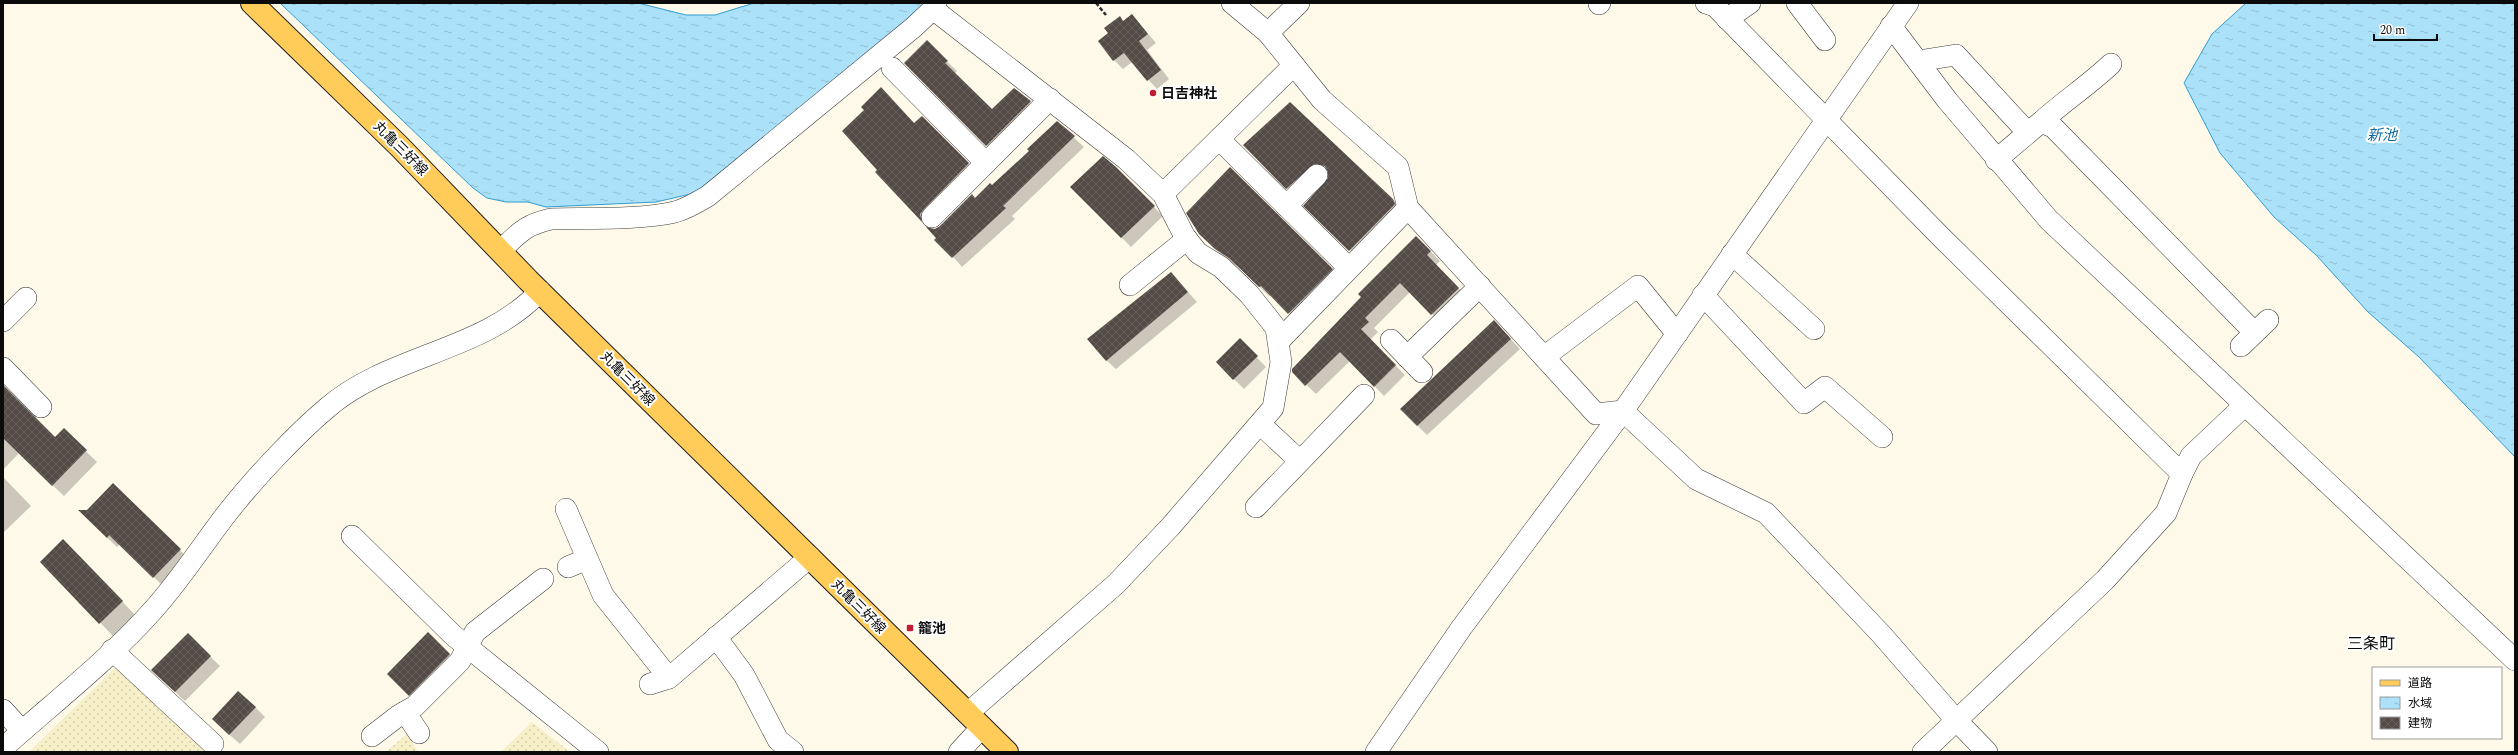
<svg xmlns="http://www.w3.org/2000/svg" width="2518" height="755" font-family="Spectral,'Noto Sans JP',serif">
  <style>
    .farmland { fill: url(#farmland-dots) }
    .water { fill: url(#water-ripples); stroke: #2f9dd3 }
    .shadow { fill: #0003 }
    .building { fill: url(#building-cross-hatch) }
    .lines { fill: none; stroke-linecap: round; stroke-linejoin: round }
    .minor-casing { stroke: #3e3e3e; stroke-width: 22 }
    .major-casing { stroke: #1c1c1c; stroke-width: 24 }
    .path { stroke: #2d2d2d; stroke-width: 2.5; stroke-dasharray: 4 2; stroke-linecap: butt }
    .minor { stroke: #fff; stroke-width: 21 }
    .major { stroke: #ffcb59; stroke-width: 22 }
    .poi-dot { fill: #c11d30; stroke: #fff; stroke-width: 1.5 }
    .labels { text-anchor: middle; stroke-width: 4; stroke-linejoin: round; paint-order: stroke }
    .poi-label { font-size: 14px; font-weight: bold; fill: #0b0b0b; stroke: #fff; text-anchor: start }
    .street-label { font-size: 14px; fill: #0b0b0b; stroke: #fff }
    .water-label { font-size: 15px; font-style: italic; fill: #106ba1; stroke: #fff }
    .quarter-label { font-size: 16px; fill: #0b0b0b; stroke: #fff }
  </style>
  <defs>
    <pattern id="farmland-dots" width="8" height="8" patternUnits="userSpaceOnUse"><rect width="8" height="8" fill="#f6efc8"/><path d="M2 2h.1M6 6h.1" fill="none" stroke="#d2ccaa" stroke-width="1.8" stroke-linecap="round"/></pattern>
    <pattern id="water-ripples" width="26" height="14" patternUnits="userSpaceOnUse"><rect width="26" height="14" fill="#abe1f9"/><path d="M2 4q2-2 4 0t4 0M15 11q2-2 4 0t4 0" fill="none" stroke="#92c0d4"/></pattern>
    <pattern id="building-cross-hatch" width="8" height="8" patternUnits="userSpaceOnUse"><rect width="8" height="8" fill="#544b47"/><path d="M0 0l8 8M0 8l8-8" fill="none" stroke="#68605d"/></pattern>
  </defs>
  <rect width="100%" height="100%" fill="#fff9e9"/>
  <!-- farmland -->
  <g class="farmland">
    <polygon points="119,664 210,752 29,752"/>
    <polygon points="532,722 570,752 501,752"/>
    <polygon points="407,734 418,752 386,752"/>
  </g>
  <!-- water -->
  <g class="water">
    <polygon points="280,3 638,3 686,15 715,15 754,3 928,3 695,193 656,202 546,207 528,202 506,202 487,198 473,188"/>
    <polygon points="2246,3 2515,3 2515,457 2420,358 2368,312 2317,256 2274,217 2220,153 2184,83 2212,34"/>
  </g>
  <!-- shadow -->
  <g class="shadow">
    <polygon points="1132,15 1156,43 1147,50 1169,79 1157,89 1132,62 1123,69 1114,60 1124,22"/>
    <polygon points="927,42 957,71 954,74 992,111 1015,89 1040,111 996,155 906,63"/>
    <polygon points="922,117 978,173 930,224 930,229 935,230 992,187 1031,151 1057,122 1084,147 1012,216 1015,219 962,267 843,131 915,124"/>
    <polygon points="1321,131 1403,209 1360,260 1305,206 1329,179 1329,174 1324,173 1297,198 1244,145"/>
    <polygon points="1230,168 1341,279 1299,323 1271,295 1269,296 1240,268 1226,259 1210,244"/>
    <polygon points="1072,187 1154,207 1163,216 1131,247"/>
    <polygon points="1416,237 1440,261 1436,265 1468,298 1442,324 1410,292 1374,328 1378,332 1370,340 1405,375 1384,396 1350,361 1316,394 1293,372"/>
    <polygon points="1171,273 1197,302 1116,369 1106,360"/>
    <polygon points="1503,331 1520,349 1427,435 1401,409"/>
    <polygon points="1240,340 1266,367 1244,389 1217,362"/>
    <polygon points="3,385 55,439 64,430 97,462 64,496 19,453 3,470"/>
    <polygon points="3,477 31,506 3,533"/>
    <polygon points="113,484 190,560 164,587 120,544 117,547 89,520 87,511"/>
    <polygon points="78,555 136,616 114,637 41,562"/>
    <polygon points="428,633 459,664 419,704 388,674"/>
    <polygon points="188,635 220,666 185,701 162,680"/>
    <polygon points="255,707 265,717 240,744 223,729"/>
  </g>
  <!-- building -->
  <g class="building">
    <polygon points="1132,14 1148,34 1139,41 1161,70 1147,81 1124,53 1113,61 1098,41 1108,33 1104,28 1120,16 1123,21"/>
    <polygon points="927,40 948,61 945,63 992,109 1014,88 1031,101 986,146 904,63"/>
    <polygon points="881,87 914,123 922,116 969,163 924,209 920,214 922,222 875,172 877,170 842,131 864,110 861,107"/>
    <polygon points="1290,102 1393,199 1395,204 1349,251 1303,206 1328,178 1328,172 1325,166 1314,164 1286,189 1243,145"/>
    <polygon points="1057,121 1075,136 1003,206 1006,208 952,258 934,240 936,238 926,227 935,229 940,226 972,194 975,198 990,183 992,185 1029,151 1027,149"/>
    <polygon points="1103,156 1116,167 1155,206 1121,238 1070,187"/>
    <polygon points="1230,167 1333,269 1288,314 1261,286 1259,287 1229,258 1215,249 1199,234 1186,213"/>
    <polygon points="1416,236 1431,251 1427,255 1459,288 1431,315 1400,283 1365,318 1369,322 1361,329 1396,365 1374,387 1340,352 1305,386 1292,372 1292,369 1361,297 1358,294"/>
    <polygon points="1171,272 1188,292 1106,361 1087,339"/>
    <polygon points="1494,320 1511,339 1417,426 1400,409"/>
    <polygon points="1240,338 1258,356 1233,380 1216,362"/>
    <polygon points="3,385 55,437 64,428 87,450 52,486 3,438"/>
    <polygon points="113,483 181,549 153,578 109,535 107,538 78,510 87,510"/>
    <polygon points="63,539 123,601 99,624 40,562"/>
    <polygon points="428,632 450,654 409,696 387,674"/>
    <polygon points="188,633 211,656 175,692 151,670"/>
    <polygon points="238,691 256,707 229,735 212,719"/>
  </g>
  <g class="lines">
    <!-- minor casing -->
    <g class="minor-casing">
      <g id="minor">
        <polyline points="1232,3 1268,33 1322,100 1398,167 1408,208 1596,414 1623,411 1696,479 1766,513 1881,634 1956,720 1987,752"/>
        <polyline points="1706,3 1715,6 1941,237 2182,474"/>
        <polyline points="1797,3 1825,40"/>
        <polyline points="1599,4 1600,3"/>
        <polyline points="933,9 1126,159 1163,194 1185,237 1198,253 1221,267 1249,294 1276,328 1281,362 1273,408 1171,526 1116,584 968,713"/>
        <polyline points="1727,19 1750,3"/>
        <polyline points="1891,26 1947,100 2049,220 2515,660"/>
        <polyline points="1268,33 1299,3"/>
        <polyline points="1918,61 1956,55 2028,133"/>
        <polyline points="892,68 986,163"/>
        <path d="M2041,122C2064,101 2089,85 2111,64"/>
        <polyline points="1219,139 1349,268"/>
        <polyline points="1996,160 2041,122 2053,127 2254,332"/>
        <polyline points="1163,194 1294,65"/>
        <polyline points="1286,206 1317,175"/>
        <polyline points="932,217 1050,99"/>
        <path d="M501,250C520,232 525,225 551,219C587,218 641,220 675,212C686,209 698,202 708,196L914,27L933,9L936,3"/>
        <polyline points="1732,254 1814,329"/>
        <polyline points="1130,285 1187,239"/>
        <polyline points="1703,295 1804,403 1825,387 1882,437"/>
        <polyline points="3,321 26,298"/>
        <polyline points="1391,340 1422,372"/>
        <polyline points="1279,341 1408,208"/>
        <polyline points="2241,346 2268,320"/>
        <polyline points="1407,357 1480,286"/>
        <polyline points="1544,357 1638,286 1677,334"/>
        <polyline points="3,368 41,407"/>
        <polyline points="1260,424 1300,461"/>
        <polyline points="1256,507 1364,395"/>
        <polyline points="566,509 603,595 669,678"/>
        <polyline points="352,536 454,636 598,752"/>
        <polyline points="568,567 587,559"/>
        <polyline points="716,637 744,675 778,740 793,752"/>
        <polyline points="112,650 213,744"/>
        <polyline points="650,684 669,678 810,557"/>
        <polyline points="3,710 22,731"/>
        <polyline points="405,712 419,733"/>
        <polyline points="372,736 398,716 415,706 460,661 475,632 543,579"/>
        <path d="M3,748C53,703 110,659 154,609C181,579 203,544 228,512C254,479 295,435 327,408C389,354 484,352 540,291"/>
        <polyline points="959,752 982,727"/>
        <polyline points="1376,752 1462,627 1623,411 1908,3"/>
        <polyline points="1923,752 2105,580 2166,513 2182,474 2191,456 2245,405"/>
      </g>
    </g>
    <!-- major casing -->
    <g class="major-casing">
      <polyline id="major" points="252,3 400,147 528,280 1007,752"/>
    </g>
    <!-- path -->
    <polyline class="path" points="1096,3 1106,15"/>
    <!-- minor -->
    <use href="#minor" class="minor"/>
    <!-- major -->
    <use href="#major" class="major"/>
  </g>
  <!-- markers -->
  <g class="poi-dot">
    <circle cx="1153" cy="93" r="4"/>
    <rect x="906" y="624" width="8" height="8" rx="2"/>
  </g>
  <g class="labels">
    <!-- poi labels -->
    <g class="poi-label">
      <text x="1161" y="98">日吉神社</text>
      <text x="918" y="633">籠池</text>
    </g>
    <!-- street labels -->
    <g class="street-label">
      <text transform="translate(401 148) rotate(45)" y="5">丸亀三好線</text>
      <text transform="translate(628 378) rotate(45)" y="5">丸亀三好線</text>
      <text transform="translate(859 606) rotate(45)" y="5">丸亀三好線</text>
    </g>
    <!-- water labels -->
    <g class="water-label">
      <text x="2382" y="140">新池</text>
    </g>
    <!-- quarter labels -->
    <g class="quarter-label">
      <text x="2371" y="649">三条町</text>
    </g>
  </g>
  <!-- border -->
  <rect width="2518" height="755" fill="none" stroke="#0b0b0b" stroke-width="8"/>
  <!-- legend -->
  <rect x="2372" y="667" width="130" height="72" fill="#ffffff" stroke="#9d9d9d"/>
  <rect x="2380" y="680" width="20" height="6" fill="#ffcb59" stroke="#9d9d9d"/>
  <text x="2408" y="687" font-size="12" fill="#0b0b0b">道路</text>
  <rect x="2380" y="697" width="20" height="12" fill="url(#water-ripples)" stroke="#9d9d9d"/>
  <text x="2408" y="707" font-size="12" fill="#0b0b0b">水域</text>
  <rect x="2380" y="717" width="20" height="12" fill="url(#building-cross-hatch)" stroke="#9d9d9d"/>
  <text x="2408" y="727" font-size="12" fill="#0b0b0b">建物</text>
  <!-- scale -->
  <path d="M2374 34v6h63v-6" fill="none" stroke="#0b0b0b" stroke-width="2"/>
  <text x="2380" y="34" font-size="12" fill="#0b0b0b" stroke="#ffffff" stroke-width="3" paint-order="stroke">20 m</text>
</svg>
